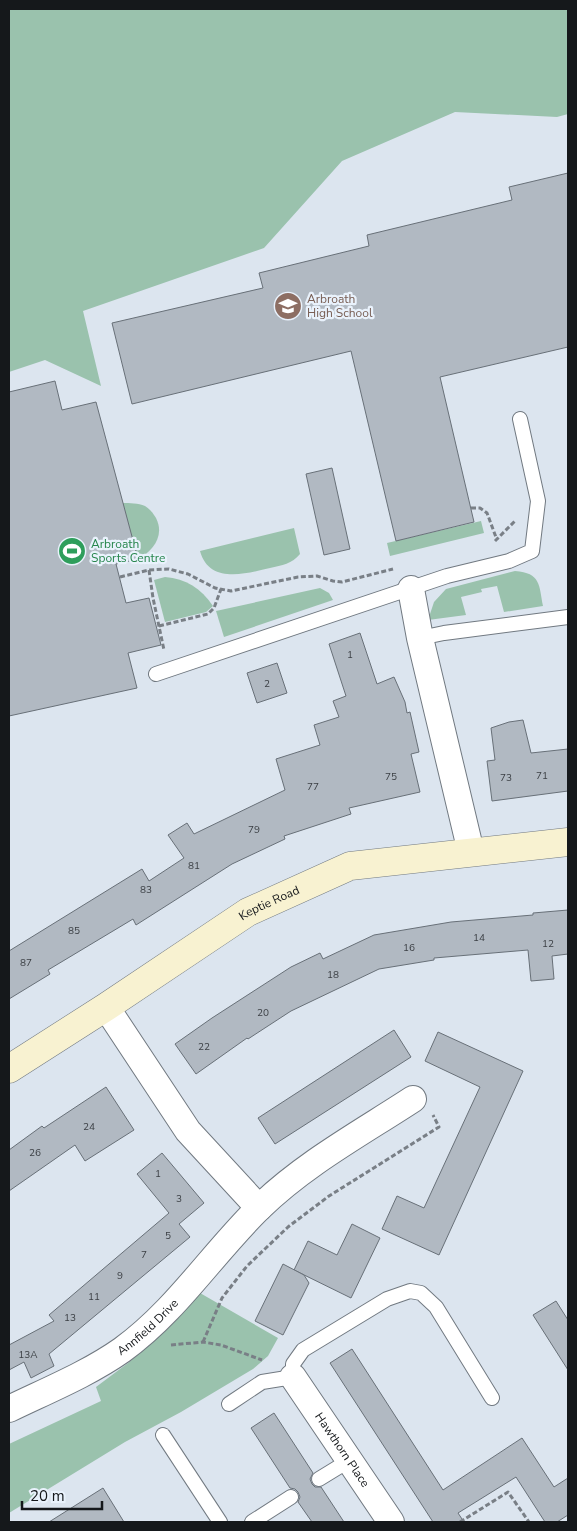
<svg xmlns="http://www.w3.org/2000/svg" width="577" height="1531" font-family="'Nunito Sans',sans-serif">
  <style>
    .green { fill: #9ac2ad }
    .building { fill: #b1b9c2; stroke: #687078 }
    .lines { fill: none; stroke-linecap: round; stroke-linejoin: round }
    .service-casing { stroke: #717981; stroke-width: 16 }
    .minor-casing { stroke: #717981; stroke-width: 28 }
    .secondary-casing { stroke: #717981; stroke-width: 29 }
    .path { stroke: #797f86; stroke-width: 3; stroke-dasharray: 5 2.5; stroke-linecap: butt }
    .service { stroke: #fff; stroke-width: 14 }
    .minor { stroke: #fff; stroke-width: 26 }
    .secondary { stroke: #f8f2d1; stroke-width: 28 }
    .labels { text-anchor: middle; stroke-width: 4.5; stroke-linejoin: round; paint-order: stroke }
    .number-label { font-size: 10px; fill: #3c4045 }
    .education-label { font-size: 12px; fill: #785e54; stroke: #e9f2fc; text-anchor: start }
    .leisure-label { font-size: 12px; fill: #27864d; stroke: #e9f2fc; text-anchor: start }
    .street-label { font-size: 12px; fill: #15181b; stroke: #e9f2fc }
  </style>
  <rect width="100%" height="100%" fill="#dce5ef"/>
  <!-- green -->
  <g class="green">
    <polygon points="9,9 568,9 568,114 557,117 455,112 342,161 264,248 83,311 101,386 45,360 9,372"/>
    <path d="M122,503C130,503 138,503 145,506C150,509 153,513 156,518C165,536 153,551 138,559Z"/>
    <polygon points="481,521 484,533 390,556 387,543"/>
    <path d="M294,528L300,554C292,564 282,565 270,568C245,574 209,584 200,551Z"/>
    <path d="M515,571C541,573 539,585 543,606L504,612L497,586L481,589L482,592L461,597L466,615L428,620L434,602L446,589Z"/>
    <path d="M165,577C186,579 201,588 213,606L206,612L165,622L154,580Z"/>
    <polygon points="320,588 329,593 333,600 224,637 216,611"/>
    <polygon points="200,1293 278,1338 268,1356 253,1369 181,1412 125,1442 9,1513 9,1444 101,1401 96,1387 128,1363 169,1327"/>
  </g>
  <!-- building -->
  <g class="building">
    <polygon points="568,173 568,347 440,377 474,522 396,541 351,351 132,404 112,323 263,288 259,273 369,246 367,235 512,200 509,187"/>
    <polygon points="55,381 62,410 96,402 138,559 116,564 126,603 149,598 161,645 128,653 137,688 9,716 9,392"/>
    <polygon points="332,468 350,549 324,555 306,474"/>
    <polygon points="360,633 377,684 394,677 405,702 407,713 410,712 419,752 411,754 420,792 349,808 351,814 284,836 285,839 232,864 136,925 133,919 48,970 50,974 9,999 9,951 142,869 149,881 184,858 168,835 187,823 194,834 285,790 276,759 320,745 314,725 339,717 333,701 346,696 329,644"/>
    <polygon points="277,663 287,693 257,703 247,673"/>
    <polygon points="523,720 531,753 568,749 568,791 492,801 487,761 495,760 491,728 509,722"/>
    <polygon points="568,910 568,954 552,956 554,979 531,981 528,950 434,958 434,960 379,969 291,1011 248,1039 247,1038 196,1074 175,1044 212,1018 291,967 320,953 323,959 374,935 451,922 533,915 533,913"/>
    <polygon points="394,1030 411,1057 275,1144 258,1118"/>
    <polygon points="438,1032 523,1071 439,1255 382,1229 397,1196 424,1208 480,1087 425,1061"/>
    <polygon points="106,1087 134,1130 85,1161 75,1145 9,1191 9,1150 42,1126 44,1128"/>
    <polygon points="162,1153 204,1203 179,1224 190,1237 49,1354 54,1366 31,1378 24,1362 9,1370 9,1345 54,1321 49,1315 169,1213 137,1174"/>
    <polygon points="352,1224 380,1238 351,1298 294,1270 308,1241 337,1255"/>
    <polygon points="283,1264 304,1275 309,1283 283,1335 255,1321"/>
    <polygon points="556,1301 568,1320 568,1370 533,1315"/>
    <polygon points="352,1349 443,1490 522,1438 554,1487 568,1478 568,1515 557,1522 545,1522 516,1477 458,1513 464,1522 433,1522 330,1363"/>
    <polygon points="274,1413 313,1473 310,1479 312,1484 315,1487 321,1487 344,1522 312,1522 298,1502 300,1497 298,1492 295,1489 290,1488 251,1428"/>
    <polygon points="103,1488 124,1522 49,1522"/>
  </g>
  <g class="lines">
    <!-- service casing -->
    <g class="service-casing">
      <g id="service">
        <polyline points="420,638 444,633 568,617"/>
        <polyline points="156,674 447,576 509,561 532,551 538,501 520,419"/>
        <polyline points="229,1404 262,1382 293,1377 293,1364 303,1350 387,1299 410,1291 421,1293 436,1307 492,1398"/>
        <polyline points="163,1435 220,1522"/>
        <polyline points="319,1479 350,1460"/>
        <polyline points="252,1522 291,1497"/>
      </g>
    </g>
    <!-- minor casing -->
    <g class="minor-casing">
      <g id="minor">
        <polyline points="411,589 420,638 471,852"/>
        <polyline points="106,1007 188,1131 259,1208"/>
        <path id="s1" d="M293,1377L391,1522"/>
        <path id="s2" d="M9,1409C46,1391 88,1374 122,1350C176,1311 212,1254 259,1208C304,1164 361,1133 413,1099"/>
      </g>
    </g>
    <!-- secondary casing -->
    <g class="secondary-casing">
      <g id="secondary">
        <path id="s3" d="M9,1069L106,1007L248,912L350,866L568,842"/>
      </g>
    </g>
    <!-- path -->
    <g class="path">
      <polyline points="471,508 480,508 487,513 497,540"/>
      <polyline points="495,541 515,521"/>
      <polyline points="149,570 153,598 164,650"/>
      <polyline points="120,577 149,570 169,569 188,574 215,588 231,591 298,577 317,576 333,581 342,582 393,569"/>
      <polyline points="159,626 208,614 214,608 221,589"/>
      <polyline points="203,1342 222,1298 247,1266 288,1227 329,1196 439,1127 433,1115"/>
      <polyline points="171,1345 203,1342 221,1345 262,1360"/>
      <polyline points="460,1522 508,1492 529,1522"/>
    </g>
    <!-- service -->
    <use href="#service" class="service"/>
    <!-- minor -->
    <use href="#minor" class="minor"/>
    <!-- secondary -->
    <use href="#secondary" class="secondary"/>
  </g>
  <!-- icons -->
  <defs>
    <g id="school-disc" transform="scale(1.4375)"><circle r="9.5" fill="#8d6e63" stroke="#e9f2fc"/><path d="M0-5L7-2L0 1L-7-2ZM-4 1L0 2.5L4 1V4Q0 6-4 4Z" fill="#fff"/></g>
    <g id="stadium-disc" transform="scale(1.4375)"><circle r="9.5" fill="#2e9e5b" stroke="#e9f2fc"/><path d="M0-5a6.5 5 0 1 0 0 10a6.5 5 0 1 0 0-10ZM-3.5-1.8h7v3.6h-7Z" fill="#fff"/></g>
  </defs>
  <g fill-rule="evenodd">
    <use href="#school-disc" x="288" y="306"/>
    <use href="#stadium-disc" x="72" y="551"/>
  </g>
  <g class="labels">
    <!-- number labels -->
    <g class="number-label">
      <text x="350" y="658">1</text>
      <text x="267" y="687">2</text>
      <text x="542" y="779">71</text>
      <text x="391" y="780">75</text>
      <text x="506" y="781">73</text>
      <text x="313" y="790">77</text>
      <text x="254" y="833">79</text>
      <text x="194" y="869">81</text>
      <text x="146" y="893">83</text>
      <text x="74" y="934">85</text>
      <text x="479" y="941">14</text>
      <text x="548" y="947">12</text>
      <text x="409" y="951">16</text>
      <text x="26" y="966">87</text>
      <text x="333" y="978">18</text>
      <text x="263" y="1016">20</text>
      <text x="204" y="1050">22</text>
      <text x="89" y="1130">24</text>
      <text x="35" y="1156">26</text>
      <text x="158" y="1177">1</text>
      <text x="179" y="1202">3</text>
      <text x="168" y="1239">5</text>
      <text x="144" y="1258">7</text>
      <text x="120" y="1279">9</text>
      <text x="94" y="1300">11</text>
      <text x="70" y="1321">13</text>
      <text x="28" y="1358">13A</text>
    </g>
    <!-- education labels -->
    <g class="education-label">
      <text x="307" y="303">Arbroath<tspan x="307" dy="14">High School</tspan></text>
    </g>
    <!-- leisure labels -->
    <g class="leisure-label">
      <text x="91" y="548">Arbroath<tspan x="91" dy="14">Sports Centre</tspan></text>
    </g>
    <!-- street labels -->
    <g class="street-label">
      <text dy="4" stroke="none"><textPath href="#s3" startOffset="309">Keptie Road</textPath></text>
      <text dy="4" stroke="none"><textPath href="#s2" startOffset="162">Annfield Drive</textPath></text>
      <text dy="4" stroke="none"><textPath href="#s1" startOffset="88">Hawthorn Place</textPath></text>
    </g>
  </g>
  <!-- border -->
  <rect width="577" height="1531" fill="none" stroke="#15181b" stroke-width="20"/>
  <!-- scale -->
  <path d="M22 1501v8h80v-8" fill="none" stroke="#15181b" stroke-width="2.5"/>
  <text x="30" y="1501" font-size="15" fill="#15181b" stroke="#e9f2fc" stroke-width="4" paint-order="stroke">20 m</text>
</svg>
